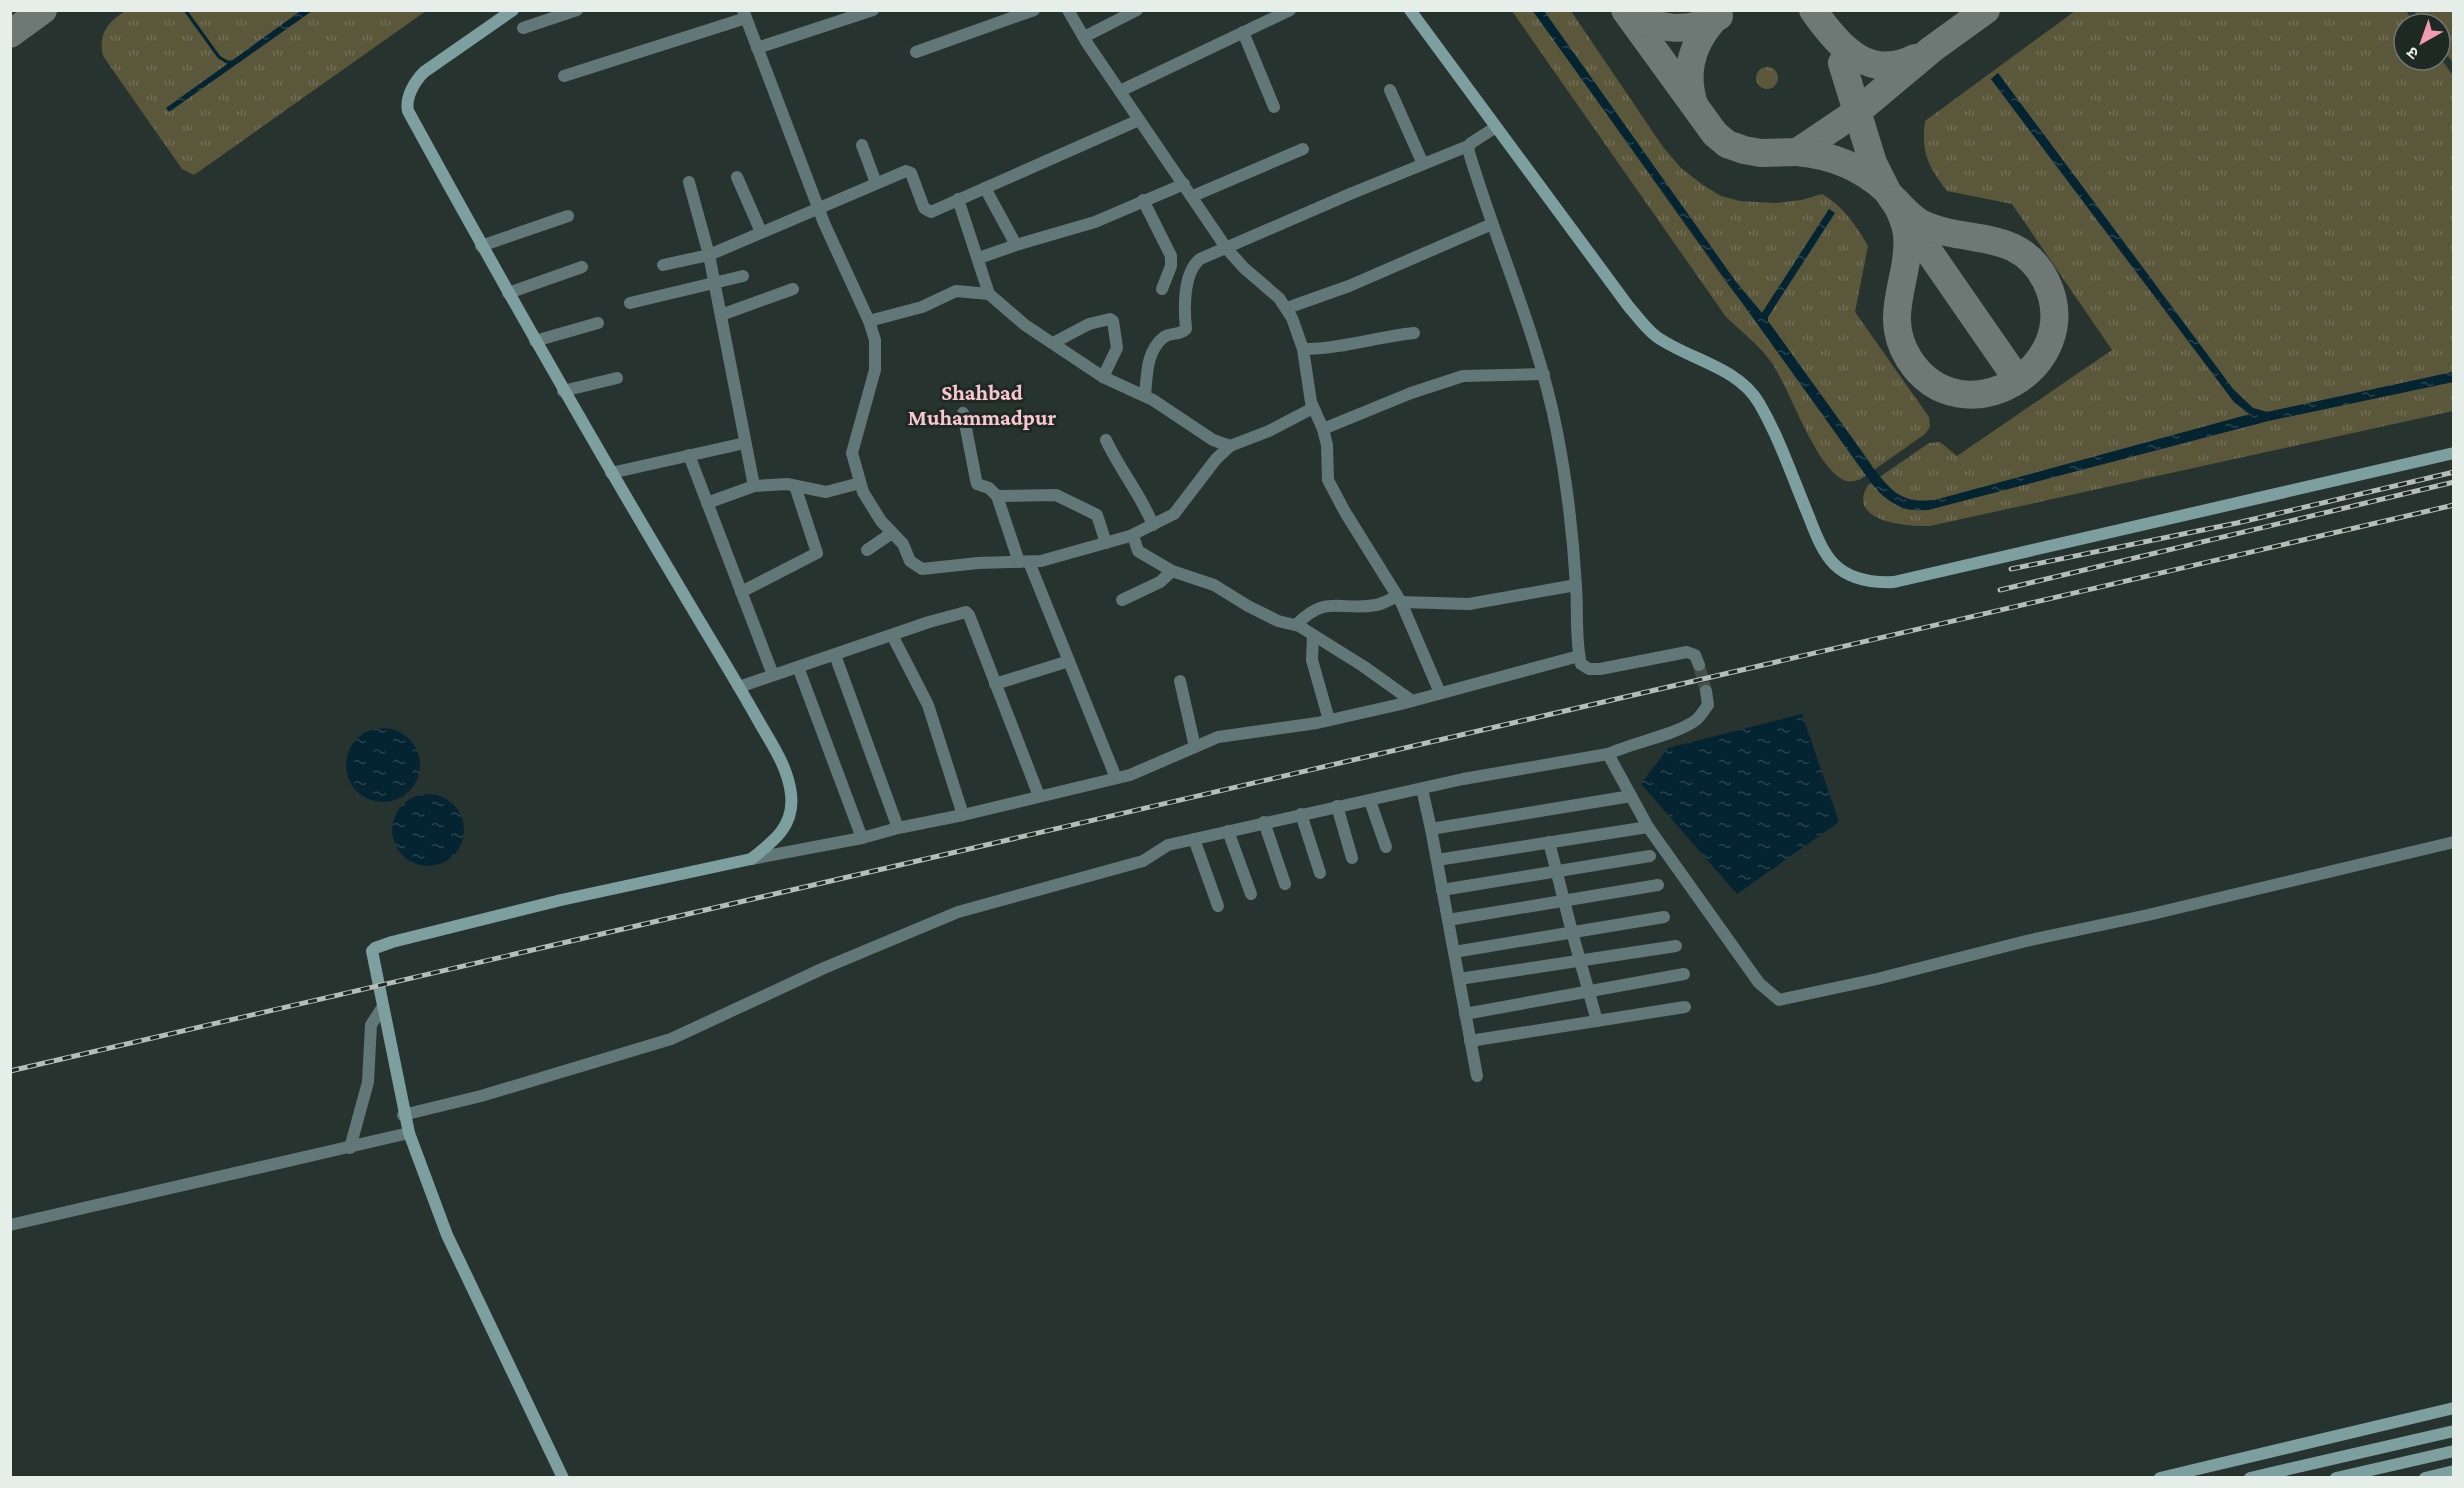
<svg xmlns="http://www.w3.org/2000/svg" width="2464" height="1488" font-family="'Crimson Pro','Noto Sans Devanagari',serif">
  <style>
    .grass { fill: url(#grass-tufts) }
    .water { fill: url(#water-ripples) }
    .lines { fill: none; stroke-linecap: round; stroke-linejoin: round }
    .stream { stroke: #042432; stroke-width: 3 }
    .taxiway { stroke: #6e7874; stroke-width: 28 }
    .street-tunnel { stroke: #444f4a; stroke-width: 12; stroke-dasharray: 12 6; stroke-linecap: butt }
    .street { stroke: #627778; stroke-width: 12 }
    .secondary { stroke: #7d9fa0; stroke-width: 12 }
    .rail-casing { stroke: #b4bdb9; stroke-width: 5 }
    .rail { stroke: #1e2924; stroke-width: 3; stroke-dasharray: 9; stroke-linecap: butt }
    .labels { text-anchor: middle; stroke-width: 6; stroke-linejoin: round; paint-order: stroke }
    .neighbourhood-label { font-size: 22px; font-weight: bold; fill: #f9c6d1; stroke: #1e2924 }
  </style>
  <defs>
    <pattern id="grass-tufts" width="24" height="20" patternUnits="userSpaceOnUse" patternTransform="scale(1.5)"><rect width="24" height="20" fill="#5b573b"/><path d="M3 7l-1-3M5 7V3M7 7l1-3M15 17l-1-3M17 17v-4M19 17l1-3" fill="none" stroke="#736f58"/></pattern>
    <pattern id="water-ripples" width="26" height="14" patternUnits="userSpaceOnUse" patternTransform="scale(1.5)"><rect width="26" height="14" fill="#042432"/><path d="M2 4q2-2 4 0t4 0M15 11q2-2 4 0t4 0" fill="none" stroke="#294450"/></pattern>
  </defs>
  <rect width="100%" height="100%" fill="#27332e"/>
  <!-- grass -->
  <g class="grass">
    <path d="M125,11H426L194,175L182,169L103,56C98,34 107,23 125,11Z"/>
    <path d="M1512,11H1533L1729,286L1874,468L1768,321V317L1829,210L1762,313L1736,282L1544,11H1571L1663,147L1681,168L1703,185L1721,196L1740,201L1776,203L1801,200L1822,194C1843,206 1856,225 1868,246L1855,312L1929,417L1930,427L1925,434L1861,479C1853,482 1847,483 1840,478C1813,460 1791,392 1772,363C1759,345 1742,332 1726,317Z"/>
    <path d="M2075,11H2406L2415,24H2404V60H2440V57L2453,76V372L2267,412L2253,408L2233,389L1998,73L1991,79L2234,402L2250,415L1935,500C1911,503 1896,497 1881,478L1901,508L1910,510H1928L2268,421L2453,382V411L1930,526C1909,527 1845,522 1868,485L1929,443L1940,442L1957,456L2112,350L2012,204L1947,191C1928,165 1921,154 1925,121Z"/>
    <polygon points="2414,11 2453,11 2453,63 2440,45 2440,24 2424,24"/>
    <circle cx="1767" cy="78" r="11"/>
  </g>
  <!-- water -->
  <g class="water">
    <polygon points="302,10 312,11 169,112 166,108"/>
    <path d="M1533,11H1544L1736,282L1762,313L1829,209L1835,213L1768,317V321L1874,469C1893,493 1902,504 1935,500L2250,414L2234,402L1991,79L1998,73L2233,389L2253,408L2267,412L2453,372V382L2268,421L1928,510C1904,512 1887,503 1872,484Z"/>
    <polygon points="1802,714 1839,822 1737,894 1641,784 1668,748"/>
    <circle cx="383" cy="765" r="37"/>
    <circle cx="428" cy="830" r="36"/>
  </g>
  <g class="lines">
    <!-- stream -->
    <polyline class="stream" points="185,10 219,57 227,62 233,62"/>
    <!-- taxiway -->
    <g class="taxiway">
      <polyline points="1625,10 1715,134 1727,144 1744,150 1761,153 1797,152 1858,111 1932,49 1986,10"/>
      <path d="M1629,10C1654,31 1691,34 1719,16"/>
      <path d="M1813,10C1838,46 1869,82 1915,58"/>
      <polyline points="10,34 43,10"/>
      <polyline points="1842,63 1873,163 1887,191 2015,376"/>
      <path d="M1694,104C1683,71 1693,42 1715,18"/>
      <path d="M1797,152C1830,155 1861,167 1885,189"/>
      <path d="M1895,200C1903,209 1911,218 1922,224C1966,245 2019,227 2046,281C2088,367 1961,441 1909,359C1881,315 1911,279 1907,235C1906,222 1900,212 1895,200Z"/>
    </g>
    <!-- street-tunnel -->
    <polyline class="street-tunnel" points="1699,665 1706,691"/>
    <!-- street -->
    <g class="street">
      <polyline points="743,10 824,223 869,321 875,340 875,370 852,453 863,492 881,521 903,544 910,561 922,569 978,563 1041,561 1130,536 1174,514 1216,459 1230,446 1269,431 1313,408"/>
      <polyline points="1068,10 1087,43 1227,249 1244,268 1279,298 1292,318 1303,349 1311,402 1323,429 1327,445 1328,480 1345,512 1401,602 1440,693"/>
      <polyline points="523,28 577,10"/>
      <polyline points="1243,32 1274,107"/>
      <polyline points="1084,37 1137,10"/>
      <polyline points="757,48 873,10"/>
      <polyline points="916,52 1034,10"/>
      <polyline points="564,76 746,18"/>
      <polyline points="1390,90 1423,164"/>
      <polyline points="1120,91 1290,10"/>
      <path d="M1496,127L1471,143L1468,149C1496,244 1538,334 1557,432C1567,483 1573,535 1576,586C1578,611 1575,639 1581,664L1589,669H1600L1687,652L1695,655L1699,665"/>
      <polyline points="862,145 876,183"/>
      <polyline points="737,177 761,232"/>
      <polyline points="689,182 709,255 754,486"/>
      <polyline points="985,188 1016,245"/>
      <polyline points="1193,196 1303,149"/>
      <polyline points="958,199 989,294"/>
      <polyline points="1143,200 1171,256 1171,266 1162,289"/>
      <polyline points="481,246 568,216"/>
      <polyline points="979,258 1016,245 1095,222 1184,184"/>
      <polyline points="663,265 709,255 906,171 911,173 924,208 931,212 1139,120"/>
      <polyline points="508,293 582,267"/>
      <polyline points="630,303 743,276"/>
      <polyline points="1287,308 1349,286 1492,224"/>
      <polyline points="721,315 793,289"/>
      <polyline points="869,321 922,307 956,291 989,294 1025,325 1103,377 1153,400 1213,440 1230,446"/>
      <polyline points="535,341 598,323"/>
      <polyline points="1053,343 1089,324 1110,319 1113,321 1117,348 1103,377"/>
      <path d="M1303,349C1340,349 1376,337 1414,333"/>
      <polyline points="563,391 617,378"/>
      <path d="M1145,396C1147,375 1146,351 1164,337C1171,332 1179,336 1186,329C1184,309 1183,273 1200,259L1350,194L1468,146"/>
      <polyline points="963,413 976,480 977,484 989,488 997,496 1019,562"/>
      <polyline points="1323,429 1411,393 1463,376 1544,374"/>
      <path d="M1106,440C1120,470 1141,495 1153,525"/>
      <polyline points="689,455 773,675"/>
      <polyline points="611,473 745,443"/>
      <polyline points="997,496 1056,495 1097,515 1106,543"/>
      <polyline points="707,503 754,486 787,484 826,492 860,483"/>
      <polyline points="1133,535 1138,551 1143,554 1172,571 1214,585 1248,606 1278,621 1299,626 1363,666 1412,701"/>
      <polyline points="867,550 892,533"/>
      <polyline points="1029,562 1116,778"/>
      <polyline points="741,592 817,553 795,486"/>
      <polyline points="1122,600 1160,582 1172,571"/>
      <polyline points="1401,602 1469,604 1576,585"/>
      <path d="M1296,625C1327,593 1341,612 1376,605C1383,604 1391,599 1397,596"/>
      <polyline points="892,635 928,705 963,815"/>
      <polyline points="1313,635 1312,660 1329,720"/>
      <polyline points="835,655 898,828"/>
      <polyline points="798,667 862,838"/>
      <polyline points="1180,681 1195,747"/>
      <polyline points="995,684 1069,661"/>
      <polyline points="739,687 929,622 966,612 969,615 1039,796"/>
      <path d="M1706,691L1708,705C1704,710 1701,716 1696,720C1676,735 1634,742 1608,754L1648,827L1759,983L1779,1000L1877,979L2026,941L2148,915L2454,842"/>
      <polyline points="1422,789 1431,829 1477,1076"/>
      <polyline points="1370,801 1386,847"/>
      <polyline points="1337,806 1352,858"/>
      <polyline points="1301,814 1320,873"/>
      <polyline points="1264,822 1285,884"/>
      <polyline points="1431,829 1631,796"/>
      <polyline points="1228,831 1251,894"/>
      <polyline points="1194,839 1218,906"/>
      <polyline points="1549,842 1572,932 1597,1021"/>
      <polyline points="751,859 862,838 898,828 963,815 1130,775 1218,737 1317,723 1401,704 1579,656"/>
      <polyline points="1437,860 1648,827"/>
      <polyline points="1442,890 1650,856"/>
      <polyline points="1448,920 1658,885"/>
      <polyline points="1454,952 1664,917"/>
      <polyline points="1459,979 1676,946"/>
      <polyline points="1465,1014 1684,974"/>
      <polyline points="1470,1041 1685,1007"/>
      <polyline points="403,1115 481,1096 671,1039 824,968 958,912 1143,861 1168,845 1463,779 1608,754"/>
      <polyline points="350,1148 368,1082 371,1025 382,1008"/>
      <polyline points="10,1225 409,1133"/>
    </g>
    <!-- secondary -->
    <g class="secondary">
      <path d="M513,10L424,72C415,81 405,97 408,111C495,270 584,427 677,583C704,629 732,674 758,720C771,743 788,767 791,794C795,826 773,842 751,859L561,900L392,942L375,948L372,951L409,1133L447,1235L563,1478"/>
      <path d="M1410,10L1629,307C1638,317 1646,329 1657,337C1690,360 1738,367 1759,403C1779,437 1792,476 1807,512C1814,529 1821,551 1834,564C1850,580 1873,583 1894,582L2454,453"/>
      <polyline points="2160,1478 2454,1408"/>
      <polyline points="2250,1478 2454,1431"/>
      <polyline points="2336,1478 2454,1451"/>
      <polyline points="2425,1478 2454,1471"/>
    </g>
    <!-- rail casing -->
    <g class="rail-casing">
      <g id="rail">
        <polyline points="2011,569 2237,523 2454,472"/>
        <polyline points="2000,590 2454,482"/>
        <polyline points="10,1071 2454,505"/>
      </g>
    </g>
    <!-- rail -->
    <use href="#rail" class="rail"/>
  </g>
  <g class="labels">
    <!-- neighbourhood labels -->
    <g class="neighbourhood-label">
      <text x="982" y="400">Shahbad<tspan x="982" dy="25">Muhammadpur</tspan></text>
    </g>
  </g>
  <!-- border -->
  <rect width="2464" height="1488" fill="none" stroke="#e6eeea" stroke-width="24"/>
  <!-- north arrow -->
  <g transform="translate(2422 42) rotate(220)"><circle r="28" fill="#1e2924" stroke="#6e7873" stroke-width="1.5"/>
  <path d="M0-4.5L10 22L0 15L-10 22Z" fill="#f29aaf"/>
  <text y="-9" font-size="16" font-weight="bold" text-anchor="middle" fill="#e6eeea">उ</text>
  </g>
</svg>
